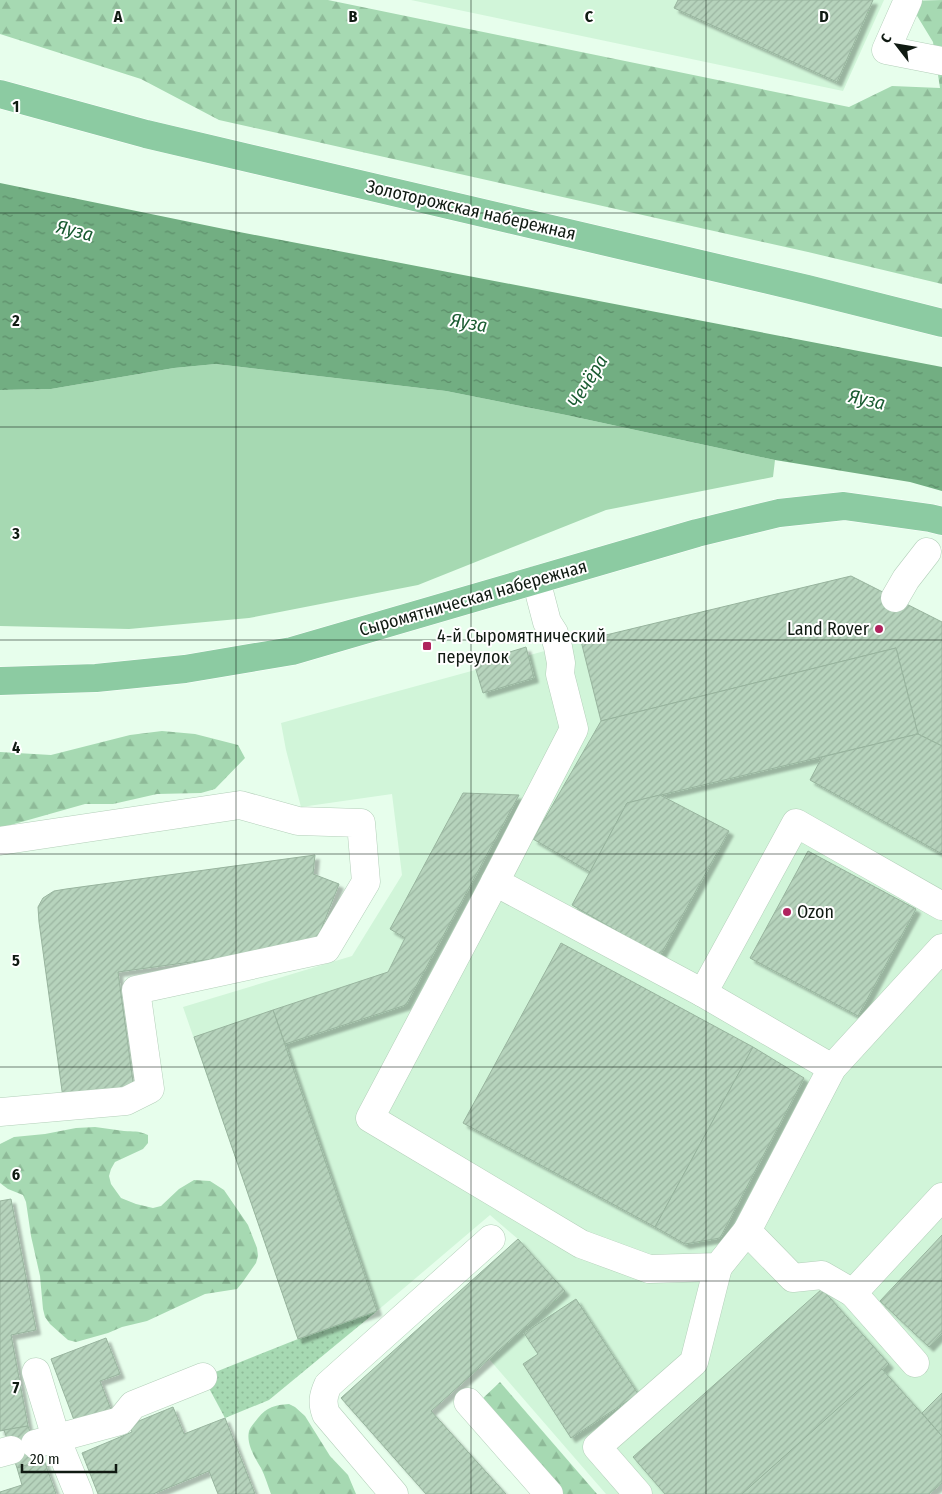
<svg xmlns="http://www.w3.org/2000/svg" width="942" height="1494" font-family="'Fira Sans Condensed',sans-serif">
  <style>
    .built { fill: #d1f5d9 }
    .grass { fill: url(#grass-dots) }
    .forest { fill: url(#forest-firs) }
    .park { fill: #a6d9b2 }
    .water { fill: url(#water-ripples) }
    .building { fill: url(#building-hatch); stroke: #98b49e; filter: url(#shadow) }
    .lines { fill: none; stroke-linecap: round; stroke-linejoin: round }
    .minor-casing { stroke: #b3cfb9; stroke-width: 29 }
    .major-casing { stroke: #fff; stroke-width: 29 }
    .minor { stroke: #fff; stroke-width: 28 }
    .major { stroke: #8ccba2; stroke-width: 28 }
    .grid { fill: none; stroke: #101a12; stroke-width: 1; stroke-opacity: 0.55 }
    .poi-dot { fill: #b0235e; stroke: #fff; stroke-width: 2 }
    .labels { text-anchor: middle; stroke-width: 4; stroke-linejoin: round; paint-order: stroke }
    .street-label { font-size: 18px; fill: #101a12; stroke: #fff }
    .poi-label { font-size: 18px; fill: #101a12; stroke: #fff; text-anchor: start }
    .water-label { font-size: 19px; font-style: italic; fill: #1a5c32; stroke: #fff }
    .grid-label { font-size: 16px; text-anchor: middle; font-weight: bold; fill: #101a12; stroke: #fff; stroke-width: 4; stroke-linejoin: round; paint-order: stroke }
  </style>
  <defs>
    <pattern id="grass-dots" width="8" height="8" patternUnits="userSpaceOnUse" patternTransform="scale(1.25)"><rect width="8" height="8" fill="#a6d9b2"/><path d="M2 2h.1M6 6h.1" fill="none" stroke="#8eba98" stroke-width="1.8" stroke-linecap="round"/></pattern>
    <pattern id="forest-firs" width="22" height="20" patternUnits="userSpaceOnUse" patternTransform="scale(1.25)"><rect width="22" height="20" fill="#a6d9b2"/><path d="M5 1l3.5 6h-7zM16 11l3.5 6h-7z" fill="#8eba98"/></pattern>
    <pattern id="water-ripples" width="26" height="14" patternUnits="userSpaceOnUse" patternTransform="scale(1.25)"><rect width="26" height="14" fill="#72ae82"/><path d="M2 4q2-2 4 0t4 0M15 11q2-2 4 0t4 0" fill="none" stroke="#5c8d69"/></pattern>
    <pattern id="building-hatch" width="6" height="6" patternUnits="userSpaceOnUse" patternTransform="scale(1.25)"><rect width="6" height="6" fill="#b6d3bc"/><path d="M-1 1l2-2M0 6l6-6M5 7l2-2" fill="none" stroke="#9bb5a1"/></pattern>
    <filter id="shadow"><feDropShadow dx="4.5" dy="4.5" stdDeviation="1" flood-color="#0004"/></filter>
  </defs>
  <rect width="100%" height="100%" fill="#e7feec"/>
  <!-- built -->
  <g class="built">
    <polygon points="411,0 884,0 843,91"/>
    <polygon points="851,576 942,622 942,1483 929,1494 606,1494 489,1359 565,1291 518,1239 490,1215 377,1311 298,1339 183,1007 352,956 402,875 392,794 301,807 286,750 281,723 581,641"/>
  </g>
  <!-- grass -->
  <polygon class="grass" points="377,1311 269,1400 225,1418 203,1377 298,1339"/>
  <!-- forest -->
  <g class="forest">
    <polygon points="0,0 328,0 849,107 892,86 940,88 933,42 908,1 942,0 942,284 808,252 219,120 141,79 0,34"/>
    <polygon points="162,731 195,734 238,745 245,758 215,789 201,793 157,794 113,804 85,804 0,828 0,752 51,755 130,735"/>
    <path d="M95,1127C105,1128 114,1130 124,1131C134,1132 137,1130 148,1135V1143L143,1149L115,1162L111,1169L109,1176L111,1184L121,1198L136,1204L153,1208L161,1206L179,1189L194,1180L210,1181L224,1190L248,1225L257,1248L258,1256L256,1263L242,1283L237,1289L205,1294L147,1321L122,1327L108,1333L76,1342L68,1340L50,1324L45,1317L43,1309L40,1276L31,1236L26,1202L23,1195L8,1189L0,1183V1144L14,1137L45,1134L76,1128Z"/>
    <polygon points="500,1382 597,1494 561,1494 480,1401"/>
    <path d="M289,1404L295,1407L305,1416L330,1456L348,1475L356,1494H271C268,1486 265,1476 261,1468C255,1458 246,1444 249,1431C251,1426 255,1422 258,1418C267,1407 275,1405 289,1404Z"/>
  </g>
  <!-- park -->
  <polygon class="park" points="216,364 446,391 566,415 775,460 773,477 606,510 418,585 249,618 129,629 0,626 0,390 51,389 174,368"/>
  <!-- water -->
  <polygon class="water" points="0,183 224,229 942,367 942,491 910,482 775,460 566,415 446,391 216,364 174,368 51,389 0,390"/>
  <!-- building -->
  <g class="building">
    <polygon points="678,0 873,0 837,82 674,8"/>
    <polygon points="851,576 942,622 942,746 918,734 896,648 601,721 581,641"/>
    <polygon points="526,647 534,678 483,693 474,663"/>
    <polygon points="896,648 918,734 627,803 590,872 533,839 601,721"/>
    <polygon points="918,734 942,746 942,854 810,780 822,757"/>
    <polygon points="463,793 519,795 406,1005 285,1044 273,1010 388,972 405,938 390,929"/>
    <polygon points="660,795 729,831 660,956 572,905 627,803"/>
    <polygon points="808,851 916,909 858,1016 750,958"/>
    <polygon points="315,855 313,874 339,884 315,945 118,972 134,1089 63,1098 39,922 38,907 43,898 54,891 66,889"/>
    <polygon points="561,943 753,1047 655,1227 463,1123"/>
    <polygon points="273,1010 377,1311 298,1339 194,1037"/>
    <polygon points="753,1047 804,1078 720,1238 685,1244 655,1227"/>
    <polygon points="11,1199 36,1330 11,1335 28,1426 0,1431 0,1201"/>
    <polygon points="942,1235 942,1333 929,1347 880,1301"/>
    <polygon points="518,1239 565,1291 431,1411 506,1494 426,1494 341,1398"/>
    <polygon points="822,1289 889,1364 742,1494 665,1494 633,1457"/>
    <polygon points="576,1299 638,1394 571,1438 523,1364 538,1354 524,1333"/>
    <polygon points="106,1338 120,1374 100,1381 113,1415 77,1428 51,1359"/>
    <polygon points="882,1369 942,1436 942,1483 929,1494 742,1494"/>
    <polygon points="942,1393 942,1436 922,1413"/>
    <polygon points="173,1407 184,1434 225,1418 255,1494 218,1494 209,1471 153,1494 98,1494 82,1453 132,1432 129,1425"/>
    <polygon points="28,1426 40,1461 17,1468 4,1430"/>
    <polygon points="44,1460 56,1494 0,1494 0,1492 22,1485 17,1468"/>
  </g>
  <g class="lines">
    <!-- minor casing -->
    <g class="minor-casing">
      <g id="minor">
        <polyline points="908,0 886,50 942,61"/>
        <polyline points="536,580 547,622 554,633 558,647 561,663 560,674 574,729 495,882 703,993"/>
        <polyline points="895,598 906,579 927,552"/>
        <polyline points="0,841 240,805 298,821 361,823 366,882 326,949 136,990 150,1089 126,1101 0,1112"/>
        <polyline points="495,882 370,1118 581,1244 649,1269 718,1267 747,1231 832,1068 942,948"/>
        <polyline points="832,1068 703,993 796,823 942,906"/>
        <polyline points="747,1231 793,1278 822,1275 853,1293 942,1197"/>
        <polyline points="853,1293 915,1363"/>
        <polyline points="36,1372 56,1438 79,1494"/>
        <polyline points="468,1402 549,1494"/>
        <polyline points="35,1444 120,1421 133,1405 203,1377"/>
        <polyline points="0,1453 11,1450"/>
        <path d="M394,1494L326,1414C322,1403 323,1396 328,1385L491,1239"/>
        <polyline points="638,1494 597,1447 694,1362 718,1267"/>
      </g>
    </g>
    <!-- major casing -->
    <g class="major-casing">
      <g id="major">
        <polyline points="0,94 146,134 807,289 942,323"/>
        <polyline points="0,681 96,678 185,669 292,651 697,533 779,513 844,506 930,518 942,521"/>
      </g>
    </g>
    <!-- minor -->
    <use href="#minor" class="minor"/>
    <!-- major -->
    <use href="#major" class="major"/>
  </g>
  <!-- grid -->
  <path class="grid" d="M236,0V1494M471,0V1494M706,0V1494M0,213H942M0,427H942M0,640H942M0,854H942M0,1067H942M0,1281H942"/>
  <!-- markers -->
  <g class="poi-dot">
    <circle cx="879" cy="629" r="5"/>
    <rect x="422" y="641" width="10" height="10" rx="2.5"/>
    <circle cx="787" cy="912" r="5"/>
  </g>
  <g class="labels">
    <!-- street labels -->
    <g class="street-label">
      <text transform="translate(471 210) rotate(13)" y="6">Золоторожская набережная</text>
      <text transform="translate(473 598) rotate(-16)" y="6">Сыромятническая набережная</text>
    </g>
    <!-- poi labels -->
    <g class="poi-label">
      <text x="869" y="635" text-anchor="end">Land Rover</text>
      <text x="437" y="642">4-й Сыромятнический<tspan x="437" dy="21">переулок</tspan></text>
      <text x="797" y="918">Ozon</text>
    </g>
    <!-- water labels -->
    <g class="water-label">
      <text transform="translate(75 230) rotate(14)" y="7">Яуза</text>
      <text transform="translate(469 322) rotate(10)" y="7">Яуза</text>
      <text transform="translate(587 381) rotate(-58)" y="7">Чечёра</text>
      <text transform="translate(867 399) rotate(13)" y="7">Яуза</text>
    </g>
  </g>
  <g class="grid-label">
    <text x="118" y="22">A</text>
    <text x="353" y="22">B</text>
    <text x="589" y="22">C</text>
    <text x="824" y="22">D</text>
    <text x="16" y="112">1</text>
    <text x="16" y="326">2</text>
    <text x="16" y="539">3</text>
    <text x="16" y="753">4</text>
    <text x="16" y="966">5</text>
    <text x="16" y="1180">6</text>
    <text x="16" y="1393">7</text>
  </g>
  <!-- north arrow -->
  <g transform="translate(897 45) rotate(301)" stroke="#ffffff" stroke-width="4" paint-order="stroke">
  <path d="M0-4L9 19L0 12L-9 19Z" fill="#101a12"/>
  <text y="-8" font-size="14" font-weight="bold" text-anchor="middle" fill="#101a12">С</text>
  </g>
  <!-- scale -->
  <path d="M22 1464v8h94v-8" fill="none" stroke="#101a12" stroke-width="2.5"/>
  <text x="30" y="1464" font-size="15" fill="#101a12" stroke="#ffffff" stroke-width="4" paint-order="stroke">20 m</text>
</svg>
